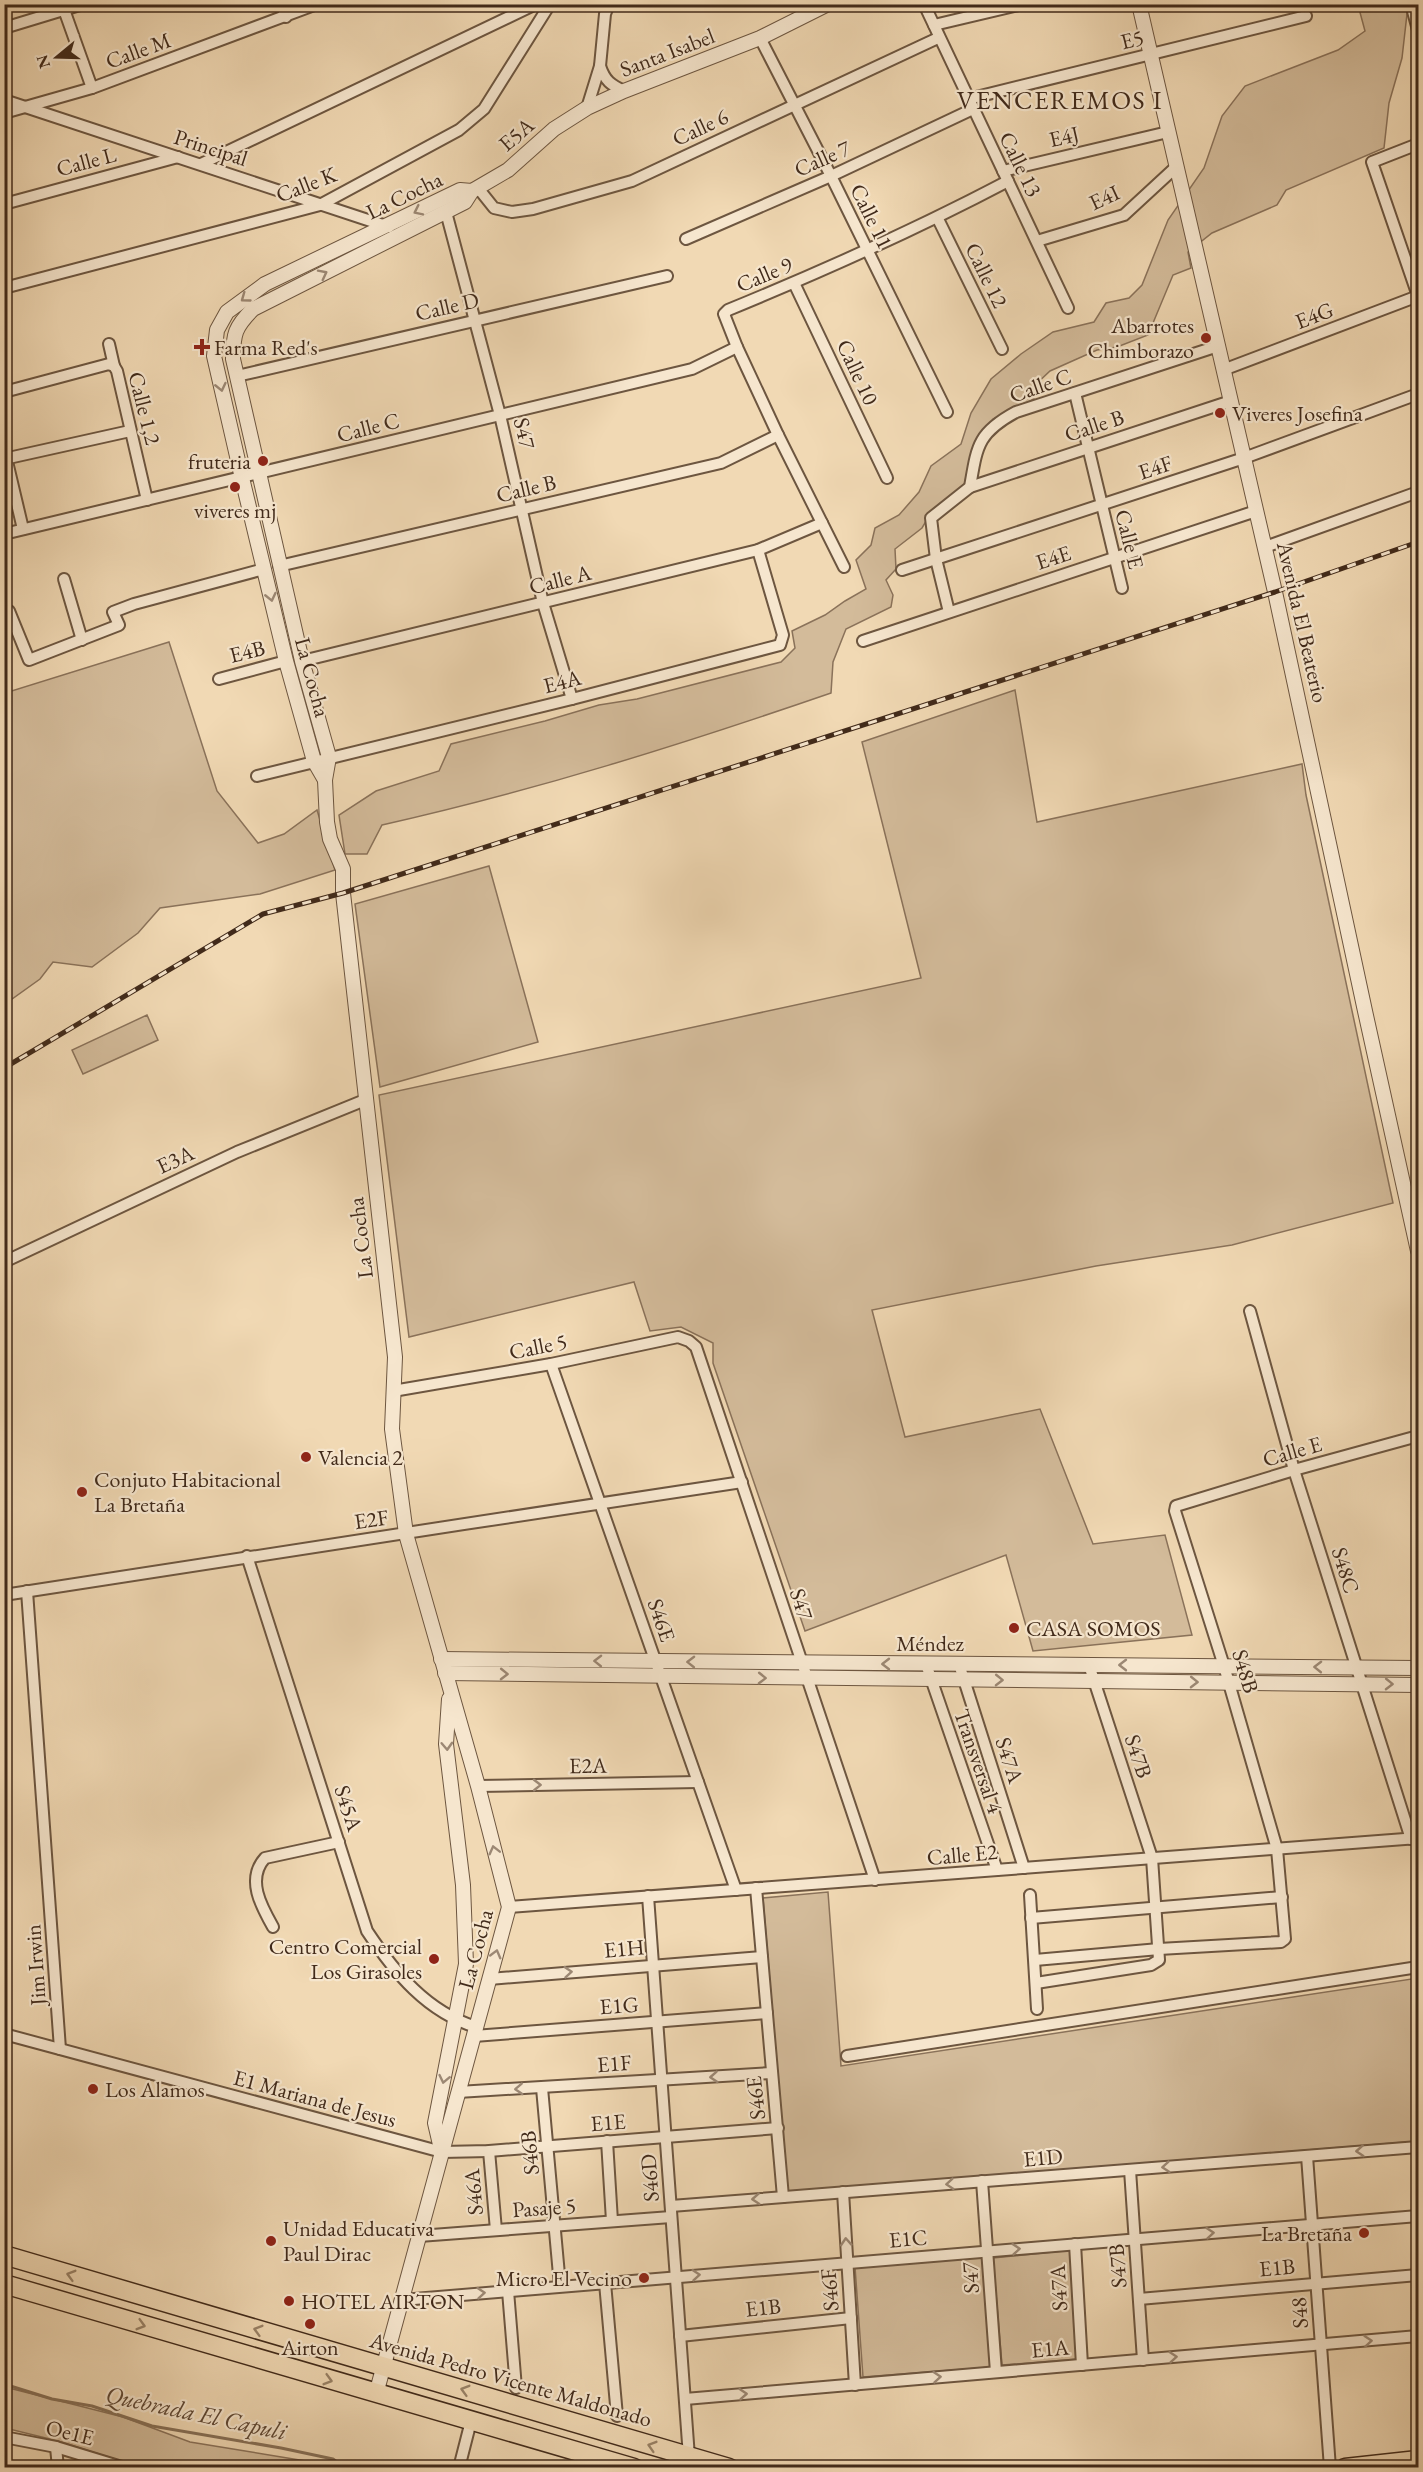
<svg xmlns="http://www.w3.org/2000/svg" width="1423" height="2472" font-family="'EB Garamond',serif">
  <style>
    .green { fill: #d3bb9a; stroke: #8a725a; stroke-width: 1.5 }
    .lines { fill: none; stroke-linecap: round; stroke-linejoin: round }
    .stream { stroke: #877057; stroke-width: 3 }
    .minor-casing { stroke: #6d5640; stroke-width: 14 }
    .tertiary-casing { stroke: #6d5640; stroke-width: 16 }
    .primary-casing { stroke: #412a1a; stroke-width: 21 }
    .minor { stroke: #f6e6ce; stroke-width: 10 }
    .tertiary { stroke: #f6e6ce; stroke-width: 14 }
    .primary { stroke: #f1d9b4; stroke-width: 18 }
    .rail-casing { stroke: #412a1a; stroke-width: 5 }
    .rail { stroke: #f6e6ce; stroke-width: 3; stroke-dasharray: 9; stroke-linecap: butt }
    .oneway { stroke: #9c8874 }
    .oneway2 { stroke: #998267 }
    .poi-dot { fill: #8f2418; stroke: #f6e6ce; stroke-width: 2 }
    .labels { text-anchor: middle; stroke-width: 4.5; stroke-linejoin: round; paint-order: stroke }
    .street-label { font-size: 22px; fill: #412a1a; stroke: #f6e6ce }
    .poi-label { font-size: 22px; fill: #412a1a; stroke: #f6e6ce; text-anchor: start }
    .water-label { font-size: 24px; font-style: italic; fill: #5e4734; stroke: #f6e6ce }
    .quarter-label { font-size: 26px; letter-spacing: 1.5px; fill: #412a1a; stroke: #f6e6ce }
  </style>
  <rect width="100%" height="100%" fill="#f1d9b4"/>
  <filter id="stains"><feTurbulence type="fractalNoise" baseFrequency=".00333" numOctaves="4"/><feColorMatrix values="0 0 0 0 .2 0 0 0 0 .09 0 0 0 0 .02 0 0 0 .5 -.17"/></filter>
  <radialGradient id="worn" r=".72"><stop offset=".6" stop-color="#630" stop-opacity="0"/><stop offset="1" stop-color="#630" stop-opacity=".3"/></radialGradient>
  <!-- green -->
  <g class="green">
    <path d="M1358,5H1408L1402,58L1389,103L1384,148L1286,190L1277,205L1212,233L1188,252L1191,268L1173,275L1148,335L1117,347L1097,350L1050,371L1033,387L1034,399L993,419L973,446L964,486L932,511L922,528L895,549L896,569L886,580L893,595L891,607L846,629L833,662L831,693C683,744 534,791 382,825L367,854H345L339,815L376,791L439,771L451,744L545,721L599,705L637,699L781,662L795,648L792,631L825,615L845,601L866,589L856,560L871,545L875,528L899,515L919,492L931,466L961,444L971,413L991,379L1021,354L1053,332L1094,322L1106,303L1129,298L1142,285L1168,220L1204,168L1222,116L1245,86L1338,50L1365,31Z"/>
    <polygon points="169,642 217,791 258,843 284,834 317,810 335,870 260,894 160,908 138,933 92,967 53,962 40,979 5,1004 5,693"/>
    <polygon points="1015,690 1037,822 1302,764 1306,795 1393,1203 1232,1245 1096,1266 872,1310 905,1437 1040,1409 1093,1544 1165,1535 1192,1635 1033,1651 1006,1555 805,1631 713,1363 713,1343 681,1327 650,1331 634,1282 409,1337 379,1095 921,978 862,742"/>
    <polygon points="489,866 538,1042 380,1087 355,904"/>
    <polygon points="147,1015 158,1040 83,1074 72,1050"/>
    <polygon points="828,1892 841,2066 1418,1978 1418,2141 787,2192 763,1898"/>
    <polygon points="1073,2250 1078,2359 1002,2365 993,2258"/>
    <polygon points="984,2257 992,2367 863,2377 855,2267"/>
    <polygon points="5,2387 123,2417 190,2442 342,2467 140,2467 58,2441 5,2428"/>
  </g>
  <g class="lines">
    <!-- stream -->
    <polyline class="stream" points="4,2384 52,2399 92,2406 152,2426 281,2448 333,2459 345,2468"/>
    <!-- minor casing -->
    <g class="minor-casing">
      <g id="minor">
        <polyline points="62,4 92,88"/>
        <polyline points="281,4 286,17"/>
        <polyline points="924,4 1068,308"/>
        <polyline points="1411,4 1418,30"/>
        <polyline points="934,25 1023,4"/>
        <polyline points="4,28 83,4"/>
        <polyline points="760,38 831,176 947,412"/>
        <path d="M600,66C605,81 611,85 624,91"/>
        <polyline points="968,99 1306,16"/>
        <polyline points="4,100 389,227"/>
        <polyline points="587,108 600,66 605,14 609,4"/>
        <polyline points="4,113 92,88 317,4"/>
        <polyline points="201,164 536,4"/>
        <polyline points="1003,171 1168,132"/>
        <polyline points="478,188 494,208 512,212 533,209 632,181 938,38"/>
        <polyline points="4,204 178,157"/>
        <polyline points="446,212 500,415 543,603 572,699"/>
        <polyline points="938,219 1002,349"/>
        <polyline points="686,239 831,176 973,109"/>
        <polyline points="1037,241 1124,215 1176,167"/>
        <polyline points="794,283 887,478"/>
        <polyline points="4,288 320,205 459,130 484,109 550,4"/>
        <polyline points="1418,296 1372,162 1418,144"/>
        <polyline points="109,344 114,366"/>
        <polyline points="1223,370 1418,296"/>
        <polyline points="237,376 667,276"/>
        <polyline points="4,392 109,364 114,366 117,371 147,500"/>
        <polyline points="1075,393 1122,588"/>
        <polyline points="5,453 23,529"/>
        <polyline points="4,459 130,431"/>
        <polyline points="970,487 1231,401"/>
        <polyline points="4,534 692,369 737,347"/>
        <polyline points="1265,547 1418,492"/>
        <polyline points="279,566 721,463 778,435"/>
        <path d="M844,567L778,435L737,347L724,314L728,310C823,271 917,229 1008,181"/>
        <polyline points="902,570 1244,458 1418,394"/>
        <polyline points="64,579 82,640"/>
        <polyline points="9,611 29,660 119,625 113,612 134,604 264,569"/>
        <path d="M949,612L936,559L931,518L970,487C977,447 977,433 1016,412L1218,346"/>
        <polyline points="863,641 1256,511"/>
        <polyline points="302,661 758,550 822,523"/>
        <polyline points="219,679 286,661"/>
        <polyline points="257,776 572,699 780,645 783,635 758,550"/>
        <polyline points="4,1262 237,1152 365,1100"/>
        <polyline points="1250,1311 1294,1470 1411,1839"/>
        <polyline points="551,1364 736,1890"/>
        <polyline points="393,1391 551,1364 678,1337 689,1341 696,1347 875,1880"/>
        <path d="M247,1556L367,1931C395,1973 427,2012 476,2027"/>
        <polyline points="27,1591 60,2049"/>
        <path d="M4,1595C250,1555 496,1520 742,1482"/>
        <polyline points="926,1664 997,1870"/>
        <polyline points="959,1664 1024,1868"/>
        <polyline points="478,1786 698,1782"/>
        <polyline points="756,1888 783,2197"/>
        <polyline points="1030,1895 1037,2009"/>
        <polyline points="648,1896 689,2457"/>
        <polyline points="509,1907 1418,1838"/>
        <polyline points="1031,1918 1282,1897"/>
        <path d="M273,1927C261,1906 246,1879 265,1858L339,1842"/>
        <polyline points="1035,1960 1159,1949 1281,1942 1285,1939 1277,1849 1224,1666 1175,1511 1176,1506 1294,1470 1418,1436"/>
        <polyline points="489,1979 762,1957"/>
        <polyline points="1036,1983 1151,1965 1159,1960 1152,1858 1089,1665"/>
        <polyline points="4,2034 442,2152 489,2151 778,2128"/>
        <polyline points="474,2036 767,2013"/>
        <polyline points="847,2056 1418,1967"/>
        <polyline points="542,2088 560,2286"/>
        <polyline points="458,2092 772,2073"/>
        <polyline points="607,2141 612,2221"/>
        <polyline points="489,2151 496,2230"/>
        <polyline points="1307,2156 1330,2468"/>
        <polyline points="1130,2170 1143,2360"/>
        <polyline points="982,2181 996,2372"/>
        <polyline points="843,2192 855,2385"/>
        <polyline points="671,2206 1418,2147"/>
        <polyline points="419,2236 671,2217"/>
        <polyline points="1075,2244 1082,2365"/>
        <polyline points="605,2283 617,2416"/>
        <polyline points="508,2291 516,2388"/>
        <polyline points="1139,2299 1418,2275"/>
        <polyline points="402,2300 1418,2216"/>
        <polyline points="680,2336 851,2318"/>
        <polyline points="685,2399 1418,2336"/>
        <polyline points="4,2437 56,2447 125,2468"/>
        <polyline points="56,2447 58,2468"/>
        <polyline points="459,2468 471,2421"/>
      </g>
    </g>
    <!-- tertiary casing -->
    <g class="tertiary-casing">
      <g id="tertiary">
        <polyline points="1139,4 1275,592 1365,1011 1418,1251"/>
        <polyline points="325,780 314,761 286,661 242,478 214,356 217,330 227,312 265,284 460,190 472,191"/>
        <polyline points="441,1659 1418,1668"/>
        <polyline points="445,1673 1418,1685"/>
        <polyline points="441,2149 435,2123 466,1964 463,1885 446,1744 449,1699"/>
        <path d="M376,2394L509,1907L478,1786L406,1534L392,1429L395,1357L343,893V869L330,839L327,822L325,780L329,757L302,661L233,359C233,334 235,327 253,309L465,202L472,191L508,170L554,129L587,108L624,91L760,38L828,4"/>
      </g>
    </g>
    <!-- primary casing -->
    <g class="primary-casing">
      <g id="primary">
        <polyline points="4,2255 729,2468"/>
        <polyline points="4,2284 634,2468"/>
        <polyline points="1345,2468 1418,2460"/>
      </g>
    </g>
    <!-- minor -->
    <use href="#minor" class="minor"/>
    <!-- tertiary -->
    <use href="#tertiary" class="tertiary"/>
    <!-- primary -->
    <use href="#primary" class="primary"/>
    <!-- rail casing -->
    <g class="rail-casing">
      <polyline id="rail" points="4,1068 263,914 343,893 1275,592 1418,542"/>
    </g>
    <!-- rail -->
    <use href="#rail" class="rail"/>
  </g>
  <!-- one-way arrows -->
  <defs><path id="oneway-chevron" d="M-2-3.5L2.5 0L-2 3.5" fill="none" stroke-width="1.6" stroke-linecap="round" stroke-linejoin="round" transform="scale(1.5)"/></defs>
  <g class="oneway">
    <use href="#oneway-chevron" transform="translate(418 211) rotate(154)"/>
    <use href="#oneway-chevron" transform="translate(323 274) rotate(-27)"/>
    <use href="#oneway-chevron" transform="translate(245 298) rotate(144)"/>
    <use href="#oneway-chevron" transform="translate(221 387) rotate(77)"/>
    <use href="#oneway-chevron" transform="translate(271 597) rotate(77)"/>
    <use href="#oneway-chevron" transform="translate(598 1661) rotate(-179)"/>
    <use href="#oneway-chevron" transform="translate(691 1662) rotate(-179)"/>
    <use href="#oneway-chevron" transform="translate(886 1664) rotate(-180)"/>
    <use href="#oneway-chevron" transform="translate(1123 1665) rotate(-180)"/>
    <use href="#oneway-chevron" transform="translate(1318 1667) rotate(-179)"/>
    <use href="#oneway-chevron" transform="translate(504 1674) rotate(1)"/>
    <use href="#oneway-chevron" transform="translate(762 1678) rotate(1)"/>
    <use href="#oneway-chevron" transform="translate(999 1680) rotate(1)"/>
    <use href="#oneway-chevron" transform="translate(1194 1682) rotate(1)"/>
    <use href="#oneway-chevron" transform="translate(1389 1684) rotate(1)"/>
    <use href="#oneway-chevron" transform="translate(447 1746) rotate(87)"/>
    <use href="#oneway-chevron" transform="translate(537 1785) rotate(-1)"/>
    <use href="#oneway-chevron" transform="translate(494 1850) rotate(-104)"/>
    <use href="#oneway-chevron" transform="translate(496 1954) rotate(-75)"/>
    <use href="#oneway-chevron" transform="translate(568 1972) rotate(-5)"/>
    <use href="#oneway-chevron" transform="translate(714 2077) rotate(176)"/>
    <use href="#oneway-chevron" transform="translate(444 2079) rotate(102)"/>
    <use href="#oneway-chevron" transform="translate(519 2089) rotate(177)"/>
    <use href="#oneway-chevron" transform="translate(1360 2151) rotate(176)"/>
    <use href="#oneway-chevron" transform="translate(1166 2167) rotate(175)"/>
    <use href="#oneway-chevron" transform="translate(950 2184) rotate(175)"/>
    <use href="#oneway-chevron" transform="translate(756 2199) rotate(176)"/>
    <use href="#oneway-chevron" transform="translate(1210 2233) rotate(-5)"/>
    <use href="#oneway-chevron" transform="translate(846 2242) rotate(-94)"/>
    <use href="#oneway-chevron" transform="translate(1016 2249) rotate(-5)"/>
    <use href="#oneway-chevron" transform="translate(696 2275) rotate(-5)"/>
    <use href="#oneway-chevron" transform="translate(481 2293) rotate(-5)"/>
    <use href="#oneway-chevron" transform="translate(1368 2341) rotate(-5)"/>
    <use href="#oneway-chevron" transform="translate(1173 2357) rotate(-5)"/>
    <use href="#oneway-chevron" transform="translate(937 2377) rotate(-5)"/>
    <use href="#oneway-chevron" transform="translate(743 2394) rotate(-4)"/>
  </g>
  <g class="oneway2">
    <use href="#oneway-chevron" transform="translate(71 2275) rotate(-164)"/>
    <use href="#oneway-chevron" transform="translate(141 2325) rotate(16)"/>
    <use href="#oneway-chevron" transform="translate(258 2330) rotate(-164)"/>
    <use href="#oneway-chevron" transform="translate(328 2380) rotate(16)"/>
    <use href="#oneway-chevron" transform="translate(465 2390) rotate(-164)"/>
    <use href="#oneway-chevron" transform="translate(652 2446) rotate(-163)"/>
  </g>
  <!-- markers -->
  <g class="poi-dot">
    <circle cx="1206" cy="338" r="6"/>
    <path d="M199 338h6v6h6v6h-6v6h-6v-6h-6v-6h6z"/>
    <circle cx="1220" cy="413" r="6"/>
    <circle cx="263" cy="461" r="6"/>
    <circle cx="235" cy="487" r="6"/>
    <circle cx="306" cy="1457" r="6"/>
    <circle cx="82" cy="1492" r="6"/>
    <circle cx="1014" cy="1628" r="6"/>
    <circle cx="434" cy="1959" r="6"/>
    <circle cx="93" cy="2089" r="6"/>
    <circle cx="1364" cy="2233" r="6"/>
    <circle cx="271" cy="2241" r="6"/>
    <circle cx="644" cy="2278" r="6"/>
    <circle cx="289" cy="2301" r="6"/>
    <circle cx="310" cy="2324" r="6"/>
  </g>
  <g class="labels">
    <!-- street labels -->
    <g class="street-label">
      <text transform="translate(1132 39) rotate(-14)" y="8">E5</text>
      <text transform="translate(138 50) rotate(-20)" y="8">Calle M</text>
      <text transform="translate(667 52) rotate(-21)" y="8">Santa Isabel</text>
      <text transform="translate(700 127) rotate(-25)" y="8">Calle 6</text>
      <text transform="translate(516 134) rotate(-41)" y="8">E5A</text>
      <text transform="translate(1064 136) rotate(-13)" y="8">E4J</text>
      <text transform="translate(211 147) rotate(18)" y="8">Principal</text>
      <text transform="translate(822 158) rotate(-24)" y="8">Calle 7</text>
      <text transform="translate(86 161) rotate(-15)" y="8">Calle L</text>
      <text transform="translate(1021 164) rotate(64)" y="8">Calle 13</text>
      <text transform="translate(306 184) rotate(-21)" y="8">Calle K</text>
      <text transform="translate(404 195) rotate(-26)" y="8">La Cocha</text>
      <text transform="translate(1104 197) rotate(-25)" y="8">E4I</text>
      <text transform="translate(872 216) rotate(64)" y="8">Calle 11</text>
      <text transform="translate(764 274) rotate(-23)" y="8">Calle 9</text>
      <text transform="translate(987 275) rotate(64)" y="8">Calle 12</text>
      <text transform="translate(447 306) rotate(-13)" y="8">Calle D</text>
      <text transform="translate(1314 315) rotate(-21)" y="8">E4G</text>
      <text transform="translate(858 372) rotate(65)" y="8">Calle 10</text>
      <text transform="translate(1040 385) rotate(-19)" y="8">Calle C</text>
      <text transform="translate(145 408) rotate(76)" y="8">Calle 1,2</text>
      <text transform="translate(1094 425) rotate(-18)" y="8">Calle B</text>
      <text transform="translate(368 427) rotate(-14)" y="8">Calle C</text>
      <text transform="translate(525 433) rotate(76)" y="8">S47</text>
      <text transform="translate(1155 467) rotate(-18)" y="8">E4F</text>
      <text transform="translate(526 488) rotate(-13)" y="8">Calle B</text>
      <text transform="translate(1130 539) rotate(76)" y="8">Calle E</text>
      <text transform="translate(1053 557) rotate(-18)" y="8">E4E</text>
      <text transform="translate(560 579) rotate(-14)" y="8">Calle A</text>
      <text transform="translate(1303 622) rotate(77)" y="8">Avenida El Beaterio</text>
      <text transform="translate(247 651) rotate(-14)" y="8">E4B</text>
      <text transform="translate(313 677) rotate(75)" y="8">La Cocha</text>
      <text transform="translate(562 681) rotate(-14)" y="8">E4A</text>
      <text transform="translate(175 1159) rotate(-25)" y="8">E3A</text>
      <text transform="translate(360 1238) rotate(-97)" y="8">La Cocha</text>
      <text transform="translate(538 1346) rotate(-11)" y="8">Calle 5</text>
      <text transform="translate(1292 1451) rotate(-16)" y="8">Calle E</text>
      <text transform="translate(371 1519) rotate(-8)" y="8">E2F</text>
      <text transform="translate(1346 1570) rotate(73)" y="8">S48C</text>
      <text transform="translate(802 1604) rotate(72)" y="8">S47</text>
      <text transform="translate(662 1620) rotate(71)" y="8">S46E</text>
      <text x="930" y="1651">Méndez</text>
      <text transform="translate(1246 1671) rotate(73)" y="8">S48B</text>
      <text transform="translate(1139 1756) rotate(72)" y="8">S47B</text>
      <text transform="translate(1010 1760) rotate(72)" y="8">S47A</text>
      <text transform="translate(979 1761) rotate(71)" y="8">Transversal 4</text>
      <text transform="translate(588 1765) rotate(-1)" y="8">E2A</text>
      <text transform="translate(349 1808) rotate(72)" y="8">S45A</text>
      <text transform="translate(962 1854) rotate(-5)" y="8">Calle E2</text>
      <text transform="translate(624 1948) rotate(-5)" y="8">E1H</text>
      <text transform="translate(475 1949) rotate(-75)" y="8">La Cocha</text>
      <text transform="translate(35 1965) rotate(-94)" y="8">Jim Irwin</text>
      <text transform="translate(619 2005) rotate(-4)" y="8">E1G</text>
      <text transform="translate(614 2063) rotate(-4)" y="8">E1F</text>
      <text transform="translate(315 2098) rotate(15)" y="8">E1 Mariana de Jesus</text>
      <text transform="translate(755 2098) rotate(-96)" y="8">S46E</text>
      <text transform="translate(608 2122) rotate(-4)" y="8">E1E</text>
      <text transform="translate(529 2153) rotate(-95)" y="8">S46B</text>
      <text transform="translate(1043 2157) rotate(-5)" y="8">E1D</text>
      <text transform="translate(649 2178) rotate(-94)" y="8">S46D</text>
      <text transform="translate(473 2192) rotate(-95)" y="8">S46A</text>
      <text transform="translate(544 2207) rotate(-4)" y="8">Pasaje 5</text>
      <text transform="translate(908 2238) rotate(-5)" y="8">E1C</text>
      <text transform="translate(1117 2266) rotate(-94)" y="8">S47B</text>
      <text transform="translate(1277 2267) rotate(-5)" y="8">E1B</text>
      <text transform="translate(970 2278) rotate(-94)" y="8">S47</text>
      <text transform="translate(1058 2288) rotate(-93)" y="8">S47A</text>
      <text transform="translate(829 2290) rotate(-94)" y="8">S46F</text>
      <text transform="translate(763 2307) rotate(-6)" y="8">E1B</text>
      <text transform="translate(1299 2313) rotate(-94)" y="8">S48</text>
      <text transform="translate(1050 2348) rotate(-5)" y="8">E1A</text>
      <text transform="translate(511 2379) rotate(16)" y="8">Avenida Pedro Vicente Maldonado</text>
      <text transform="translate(70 2432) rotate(14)" y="8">Oe1E</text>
    </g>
    <!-- poi labels -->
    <g class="poi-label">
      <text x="1194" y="333" text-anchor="end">Abarrotes<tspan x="1194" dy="25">Chimborazo</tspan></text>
      <text x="214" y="355">Farma Red's</text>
      <text x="1232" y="421">Viveres Josefina</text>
      <text x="251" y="469" text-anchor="end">fruteria</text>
      <text x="235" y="518" text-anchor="middle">viveres mj</text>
      <text x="318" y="1465">Valencia 2</text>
      <text x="94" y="1487">Conjuto Habitacional<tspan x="94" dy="25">La Bretaña</tspan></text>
      <text x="1026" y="1636">CASA SOMOS</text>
      <text x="422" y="1954" text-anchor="end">Centro Comercial<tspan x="422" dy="25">Los Girasoles</tspan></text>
      <text x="105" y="2097">Los Alamos</text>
      <text x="283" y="2236">Unidad Educativa<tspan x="283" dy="25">Paul Dirac</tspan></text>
      <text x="1352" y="2241" text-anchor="end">La Bretaña</text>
      <text x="632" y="2286" text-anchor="end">Micro El Vecino</text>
      <text x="301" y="2309">HOTEL AIRTON</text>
      <text x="310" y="2355" text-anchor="middle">Airton</text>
    </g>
    <!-- water labels -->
    <g class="water-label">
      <text transform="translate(196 2413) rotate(12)" y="8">Quebrada El Capuli</text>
    </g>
    <!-- quarter labels -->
    <g class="quarter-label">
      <text x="1060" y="109">VENCEREMOS I</text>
    </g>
  </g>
  <!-- margin -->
  <rect width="1423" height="2472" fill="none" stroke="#f1d9b4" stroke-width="24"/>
  <rect x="6" y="6" width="1411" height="2460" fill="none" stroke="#412a1a" stroke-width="3"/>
  <rect x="12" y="12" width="1399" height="2448" fill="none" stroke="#412a1a" stroke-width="1.5"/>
  <!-- north arrow -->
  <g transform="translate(57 57) rotate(251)" stroke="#f6e6ce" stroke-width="4.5" paint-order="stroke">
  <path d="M0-4.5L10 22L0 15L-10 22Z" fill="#412a1a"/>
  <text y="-9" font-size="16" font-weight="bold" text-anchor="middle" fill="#412a1a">N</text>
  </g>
  <rect width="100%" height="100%" filter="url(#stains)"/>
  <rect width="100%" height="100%" fill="url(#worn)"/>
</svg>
